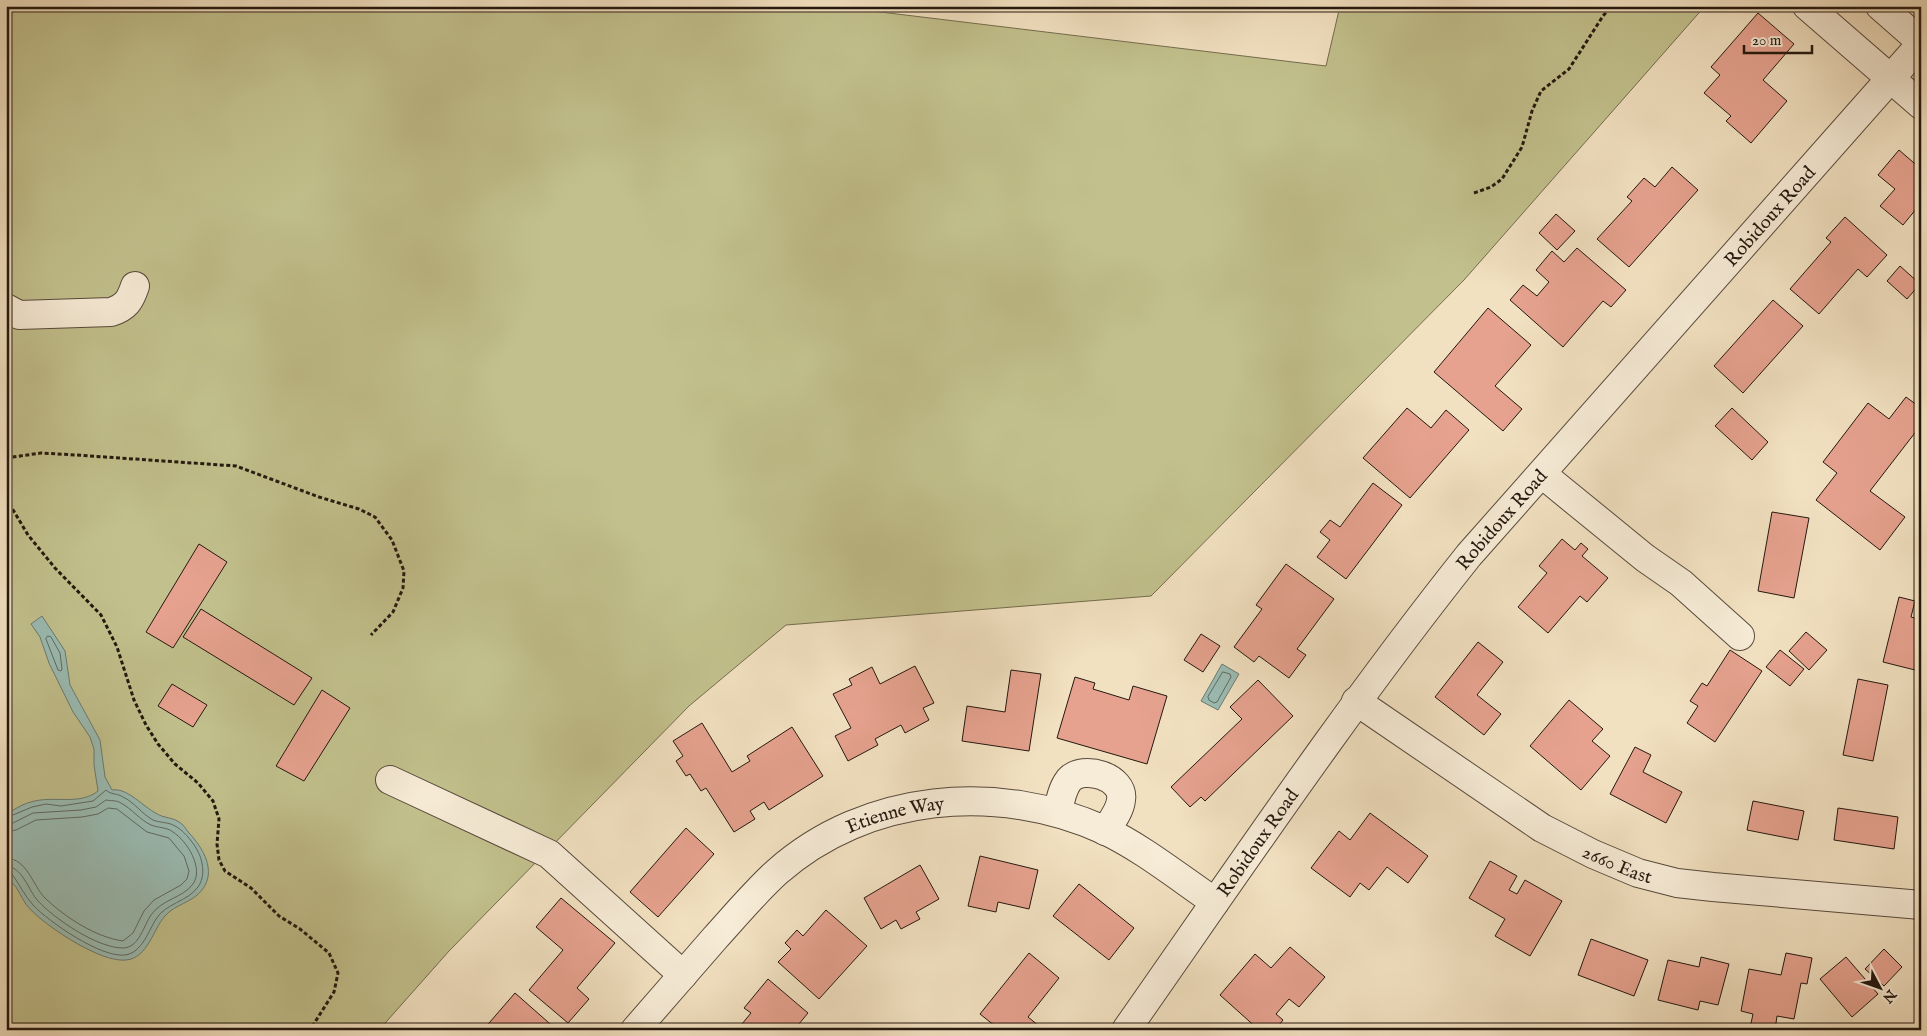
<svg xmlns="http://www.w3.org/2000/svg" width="1927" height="1036" font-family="'IM FELL English',serif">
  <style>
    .green { fill: #c2c18d; stroke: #736c4e }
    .water { fill: #9bbdb4; stroke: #6b7b72 }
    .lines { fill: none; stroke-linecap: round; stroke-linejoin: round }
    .shore { stroke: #606a62; stroke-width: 1 }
    .building { fill: #e6a28f; stroke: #24180f }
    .minor-casing { stroke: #584a3c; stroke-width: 30 }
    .path { stroke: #24180f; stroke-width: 3; stroke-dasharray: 4 2.5; stroke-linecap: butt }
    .minor { stroke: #f7ecd7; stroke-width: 28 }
    .labels { text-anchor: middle; stroke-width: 5; stroke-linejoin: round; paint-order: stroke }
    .street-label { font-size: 19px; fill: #24180f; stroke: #f7ecd7 }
  </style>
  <rect width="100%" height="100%" fill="#f2e1c1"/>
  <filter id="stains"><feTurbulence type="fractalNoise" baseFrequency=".004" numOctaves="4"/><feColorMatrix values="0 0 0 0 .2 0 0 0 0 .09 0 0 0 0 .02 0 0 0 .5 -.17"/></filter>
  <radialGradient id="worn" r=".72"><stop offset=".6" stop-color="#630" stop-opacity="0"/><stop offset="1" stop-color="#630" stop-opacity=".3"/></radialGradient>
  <!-- green -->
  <polygon class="green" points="6,6 831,6 1326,66 1340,6 1705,6 1464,280 1151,596 786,625 689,706 449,951 379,1030 6,1030"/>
  <!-- water -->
  <g class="water">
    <path d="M42,616L65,651L70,685L100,740L105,777L112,790C130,787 147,813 165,817C169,818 175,819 179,822C183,824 186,829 189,833C203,848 217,871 202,890C192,903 175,904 165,916C153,929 148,958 126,960C101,963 47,927 30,909C24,903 21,895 16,887C13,884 9,879 7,875C4,868 6,825 6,814C14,810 22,804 31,802C53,795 79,806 98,791L94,765V749L90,737L73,712L49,663L40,637L31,624Z"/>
    <polygon points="1222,664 1239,674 1218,710 1201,701"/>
  </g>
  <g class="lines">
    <!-- shore -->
    <g class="shore">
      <polygon points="48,636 51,637 60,653 62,669 61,671 58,670 46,639"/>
      <polygon points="1223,672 1230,674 1231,677 1217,702 1214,703 1209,700 1208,697"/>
      <path d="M6,818L32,807L46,804L61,806L93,801L106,790C111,795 117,793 123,797C134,802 142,814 153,820C160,823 169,822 175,826C182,829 192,841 196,848C203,859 206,876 198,887C187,902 166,903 156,919C149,930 142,953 125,955C101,958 49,922 33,905C25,896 19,884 12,874L6,872"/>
      <path d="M6,825L13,823L33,813L81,810L96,807L106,800C111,801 116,800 121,803C132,809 140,820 151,825C158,828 167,827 173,832C187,841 204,868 193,884C183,898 162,899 151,915C144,925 139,948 123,948C97,948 55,919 38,901C28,890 23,867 6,866"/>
      <path d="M6,832L16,830L36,820L82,817L98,814L108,808L117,809L147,832L169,838L184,856L189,871L187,879L181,885L154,900L144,911L133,933L123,941C95,937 65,917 45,898C32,885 28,859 6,858"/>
    </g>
  </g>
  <!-- building -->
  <g class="building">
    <polygon points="1758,13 1794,44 1763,80 1787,101 1751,143 1726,121 1731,116 1704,93 1720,75 1711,67"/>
    <polygon points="1899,150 1921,169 1921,211 1917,208 1903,225 1880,206 1895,189 1878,175"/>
    <polygon points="1672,167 1698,190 1629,267 1597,239 1632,201 1627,197 1644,178 1655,187"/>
    <polygon points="1556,214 1575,231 1557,250 1539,233"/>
    <polygon points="1845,217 1887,255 1867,277 1858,269 1819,314 1790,289 1831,242 1826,238"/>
    <polygon points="1577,248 1626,290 1611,307 1603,301 1563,347 1510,300 1523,285 1537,296 1549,282 1536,270 1552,251 1564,262"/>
    <polygon points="1900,266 1920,284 1907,299 1887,281"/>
    <polygon points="1773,300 1803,326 1743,393 1714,366"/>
    <polygon points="1488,308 1531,345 1495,386 1522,409 1503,431 1434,372"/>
    <polygon points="1906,397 1921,408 1921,425 1870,491 1905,517 1880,550 1816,500 1837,473 1823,462 1868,403 1889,419"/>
    <polygon points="1407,408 1431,428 1446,410 1469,430 1410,498 1363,458"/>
    <polygon points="1732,408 1768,442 1752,460 1715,426"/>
    <polygon points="1373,483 1402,505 1346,579 1317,557 1330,540 1320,532 1330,520 1340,527"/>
    <polygon points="1772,512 1809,518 1794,598 1758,591"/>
    <polygon points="1562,539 1575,550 1581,543 1588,549 1582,556 1608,578 1587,602 1580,596 1548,633 1518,607 1547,573 1539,566"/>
    <polygon points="199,544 227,562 173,648 146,632"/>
    <polygon points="1286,564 1334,599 1297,649 1306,655 1289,678 1259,656 1254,662 1234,647 1262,609 1256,605"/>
    <polygon points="1899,597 1915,601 1911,617 1921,620 1921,646 1915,670 1883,662"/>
    <polygon points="201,609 312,678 294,705 183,637"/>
    <polygon points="1806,632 1827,650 1809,670 1789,651"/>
    <polygon points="1201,634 1220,646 1203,672 1184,660"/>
    <polygon points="1478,642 1503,662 1477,695 1501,714 1484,735 1435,697"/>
    <polygon points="1730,650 1762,671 1715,742 1687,723 1698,706 1690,701 1702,683 1707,686"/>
    <polygon points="1780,650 1804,669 1790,686 1766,667"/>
    <polygon points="915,666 934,703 923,708 929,720 905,733 901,725 875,739 878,745 848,761 835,736 851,728 833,694 852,685 849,679 872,667 880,684"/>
    <polygon points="1011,670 1041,674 1029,751 962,741 967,706 1005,712"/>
    <polygon points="1075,677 1095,683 1093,689 1129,700 1133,686 1167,696 1147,764 1057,738"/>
    <polygon points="1858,679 1888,685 1873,761 1843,755"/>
    <polygon points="1258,680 1293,716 1205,801 1201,797 1190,807 1171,787 1242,719 1230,707"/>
    <polygon points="172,684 207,705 193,727 158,706"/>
    <polygon points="322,690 350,708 304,781 276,766"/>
    <polygon points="1569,700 1603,729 1592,741 1610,756 1581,790 1530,746"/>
    <polygon points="702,723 732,772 750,761 747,756 792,727 823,776 769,810 764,802 750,811 755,819 734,832 706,788 701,791 690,774 686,776 676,761 683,756 673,741"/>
    <polygon points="1635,747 1651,755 1643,772 1682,792 1666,823 1610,794"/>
    <polygon points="1753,801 1804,811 1798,840 1747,830"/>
    <polygon points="1838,808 1898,817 1894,849 1834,840"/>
    <polygon points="1370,813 1428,856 1408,883 1387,867 1369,890 1360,883 1350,897 1311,868 1339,831 1350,840"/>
    <polygon points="686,828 714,854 658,917 630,892"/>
    <polygon points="980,856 1038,870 1029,909 998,902 996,912 968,906"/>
    <polygon points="1490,861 1517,876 1509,890 1517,894 1525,880 1562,901 1530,956 1495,936 1505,919 1469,898"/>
    <polygon points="920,865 939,899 916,912 920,919 901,929 896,920 881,929 864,898"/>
    <polygon points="1079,884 1134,928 1109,960 1053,916"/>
    <polygon points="561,898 615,943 577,988 589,999 568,1023 529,990 563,950 536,927"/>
    <polygon points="826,910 867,946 819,999 778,962 791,949 785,943 797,930 803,936"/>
    <polygon points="1591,939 1648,960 1634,996 1578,975"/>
    <polygon points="1290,947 1325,977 1299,1007 1289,999 1276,1014 1283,1020 1275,1030 1259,1030 1220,995 1255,954 1271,968"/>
    <polygon points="1884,949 1902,967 1884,986 1865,969"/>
    <polygon points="1029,953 1059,978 1028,1017 1044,1030 1000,1030 980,1014"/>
    <polygon points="1786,953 1812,958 1807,984 1801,983 1794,1019 1777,1016 1775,1030 1750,1028 1753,1014 1741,1011 1749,969 1781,975"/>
    <polygon points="1701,957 1729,964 1718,1005 1700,1001 1698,1010 1658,1000 1668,960 1699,967"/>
    <polygon points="1846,957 1878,994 1852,1017 1820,979"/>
    <polygon points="768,979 808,1013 794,1030 737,1030 751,1013 744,1008"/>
    <polygon points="515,993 557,1030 483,1030"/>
  </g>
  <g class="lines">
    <!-- minor casing -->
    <g class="minor-casing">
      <g id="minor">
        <polyline points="1807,6 1921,105"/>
        <polyline points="1880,6 1921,42"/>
        <path d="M6,308L19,315L111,312C126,307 130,301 135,286"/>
        <polyline points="1542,474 1645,558 1681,583 1740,636"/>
        <path id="s1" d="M1356,701L1542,828L1593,854L1638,873L1677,883L1713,887L1921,905"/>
        <polyline points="390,780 549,854 683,975"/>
        <path d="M1058,812C1060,801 1062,789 1069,780C1083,764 1125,777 1121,800C1120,811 1111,822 1105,831"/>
        <path id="s2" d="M635,1030C662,999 688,969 715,938C735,916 755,892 777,872C866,793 998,782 1104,830C1141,847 1181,879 1215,902"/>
        <path id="s3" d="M1126,1030C1238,870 1347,708 1469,555L1921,44"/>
      </g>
    </g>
    <!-- path -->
    <g class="path">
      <polyline points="1474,193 1491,187 1502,179 1522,147 1532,111 1541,91 1569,69 1603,16 1612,6"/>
      <polyline points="6,458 41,453 76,455 236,466 319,497 359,509 375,517 392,540 404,571 403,588 393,612 371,635"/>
      <polyline points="6,498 28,535 55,568 101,615 117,647 134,700 146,725 158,744 175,764 198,783 213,801 219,819 217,844 219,860 225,871 251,888 279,916 300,929 329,953 338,973 334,992 310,1030"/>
    </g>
    <!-- minor -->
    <use href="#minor" class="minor"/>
  </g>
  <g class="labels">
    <!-- street labels -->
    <g class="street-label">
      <text dy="7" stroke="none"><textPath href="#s3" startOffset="1039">Robidoux Road</textPath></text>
      <text dy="7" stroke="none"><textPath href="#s3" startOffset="634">Robidoux Road</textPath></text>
      <text dy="7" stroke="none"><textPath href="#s2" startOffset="346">Etienne Way</textPath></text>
      <text dy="7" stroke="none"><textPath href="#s3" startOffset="229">Robidoux Road</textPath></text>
      <text dy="7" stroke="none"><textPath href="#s1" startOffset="309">2660 East</textPath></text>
    </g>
  </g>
  <!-- margin -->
  <rect width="1927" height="1036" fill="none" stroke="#f2e1c1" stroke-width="25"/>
  <rect x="8" y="8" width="1912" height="1021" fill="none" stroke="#24180f" stroke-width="2.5"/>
  <rect x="12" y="12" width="1902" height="1011" fill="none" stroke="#24180f"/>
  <!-- north arrow -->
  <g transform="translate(1880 988) rotate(131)" stroke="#f7ecd7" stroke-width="4" paint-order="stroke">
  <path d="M0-4L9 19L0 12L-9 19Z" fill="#24180f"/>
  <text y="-8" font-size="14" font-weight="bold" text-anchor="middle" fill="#24180f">N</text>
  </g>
  <!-- scale -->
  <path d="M1744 45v8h68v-8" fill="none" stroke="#24180f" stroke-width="2.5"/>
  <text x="1752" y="45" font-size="15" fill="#24180f" stroke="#f7ecd7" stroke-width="4" paint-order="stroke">20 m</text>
  <rect width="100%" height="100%" filter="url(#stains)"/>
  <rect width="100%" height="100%" fill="url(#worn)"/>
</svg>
